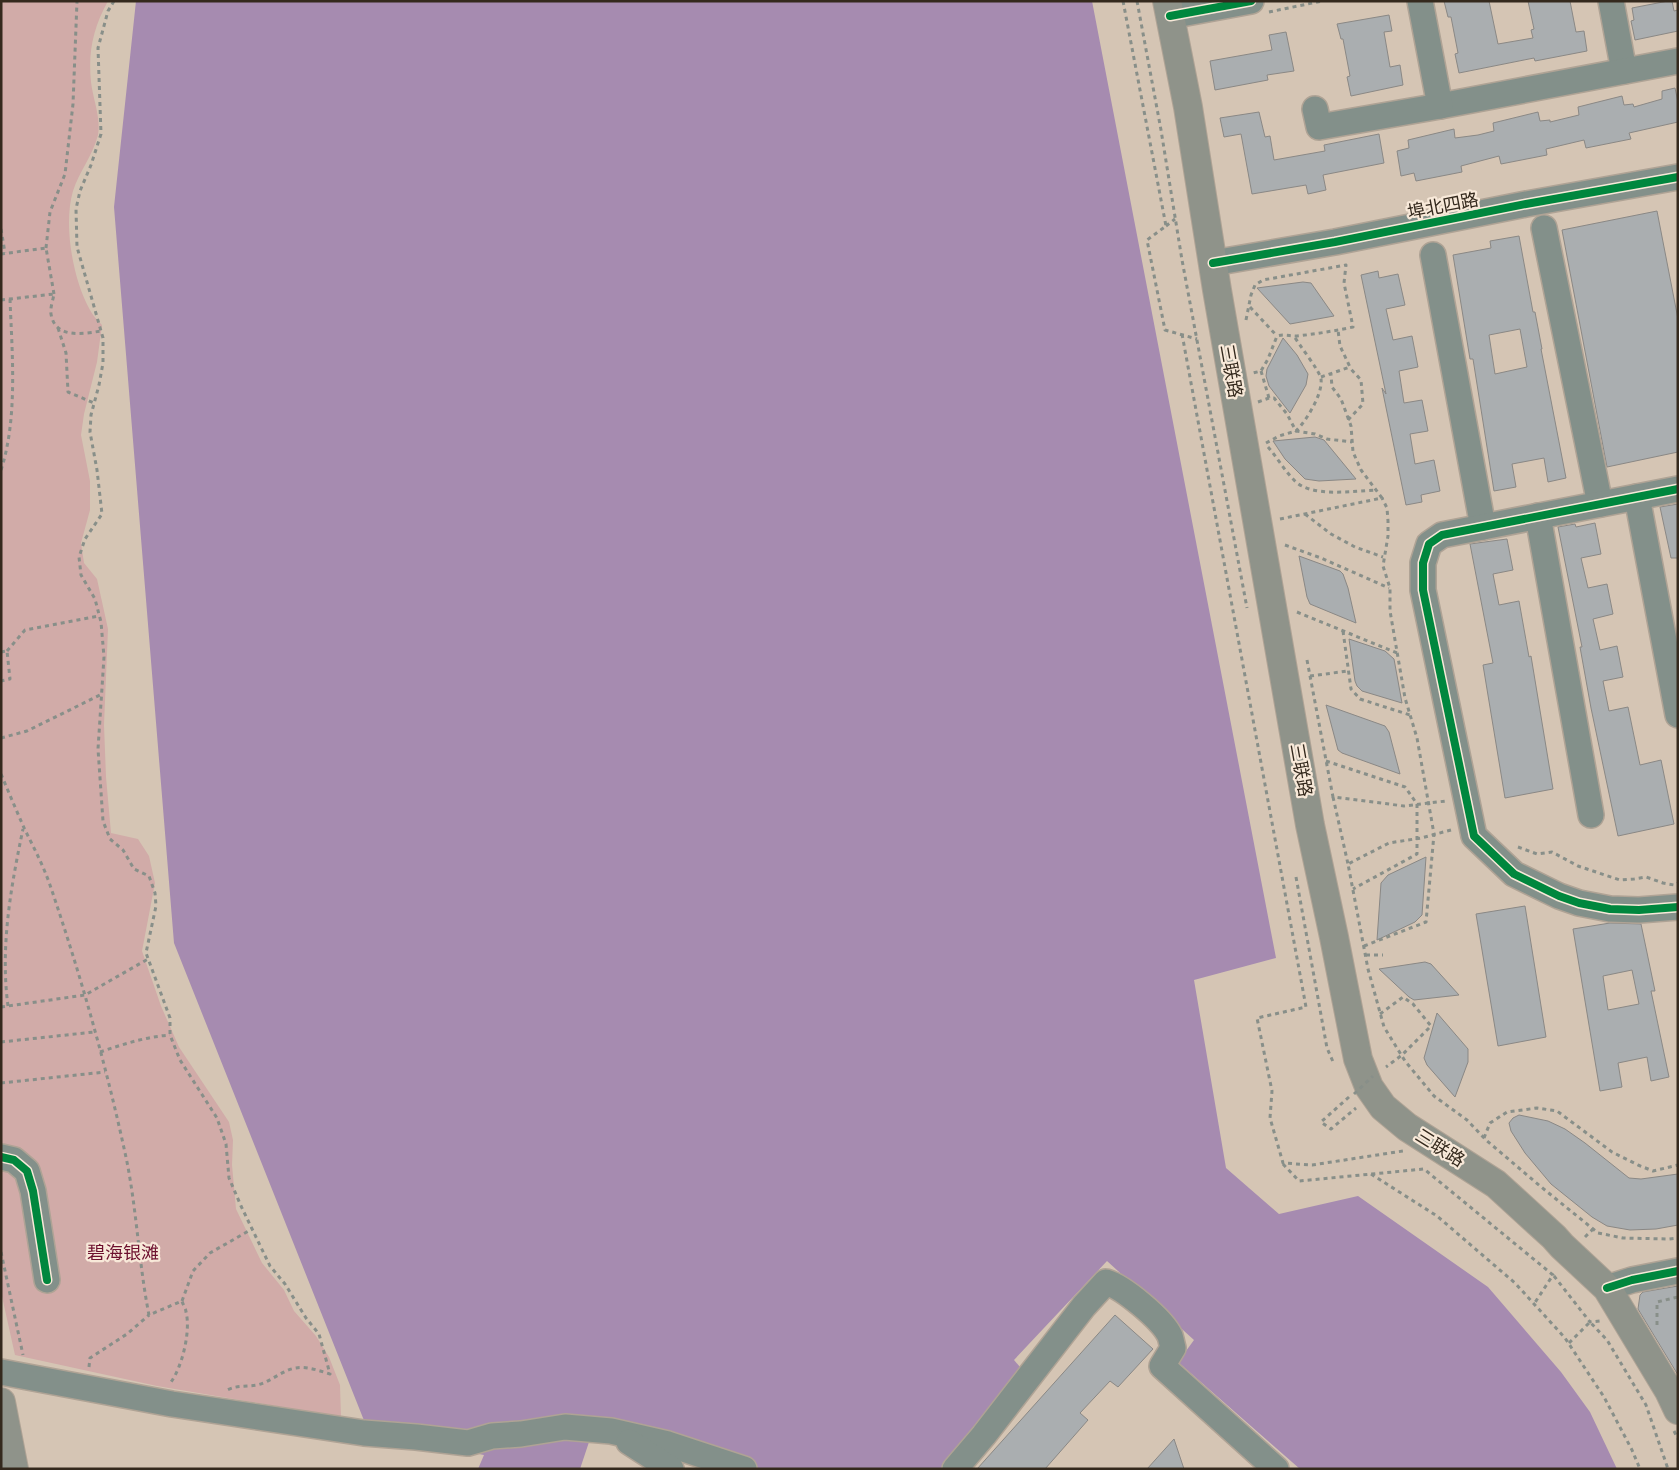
<svg xmlns="http://www.w3.org/2000/svg" width="1679" height="1470" font-family="Karla,'Noto Sans SC',sans-serif">
  <style>
    .green { fill: #d1aba8 }
    .water { fill: #a68bb0 }
    .building { fill: #aaaeb0; stroke: #8a8885; fill-rule: evenodd }
    .lines { fill: none; stroke-linecap: round; stroke-linejoin: round }
    .minor-casing { stroke: #afa395; stroke-width: 28 }
    .major-casing { stroke: #afa395; stroke-width: 30 }
    .path { stroke: #888f89; stroke-width: 3; stroke-dasharray: 4 4; stroke-linecap: butt }
    .minor { stroke: #83908a; stroke-width: 25 }
    .major { stroke: #8f938a; stroke-width: 28 }
    .path-bridge { stroke: #888f89; stroke-width: 3; stroke-dasharray: 4 4; stroke-linecap: butt }
    .cycleway-casing { stroke: #f8e9d9; stroke-width: 11 }
    .cycleway { stroke: #00873e; stroke-width: 8 }
    .labels { text-anchor: middle; stroke-width: 4.5; stroke-linejoin: round; paint-order: stroke }
    .street-label { font-size: 18px; fill: #34291d; stroke: #f8e9d9 }
    .park-label { font-size: 18px; fill: #6d102e; stroke: #f8e9d9 }
  </style>
  <rect width="100%" height="100%" fill="#d5c5b4"/>
  <!-- green -->
  <path class="green" d="M1,1H108C93,28 88,52 91,82C93,99 101,118 98,135C93,155 79,172 73,191C63,225 73,280 90,310C93,316 98,321 102,325L97,362L84,414L81,435L90,481V510L81,543L84,563L97,579L108,629L104,725L106,777L111,833L138,839L149,856L155,883L142,951L161,1006L179,1047L229,1122L233,1140L232,1165L236,1209L262,1263L284,1290L294,1311L316,1336L329,1357L340,1385L341,1417L157,1386L15,1355L1,1292Z"/>
  <!-- water -->
  <polygon class="water" points="136,1 1092,1 1276,958 1194,980 1226,1168 1279,1214 1358,1196 1488,1287 1561,1372 1590,1412 1617,1469 1300,1469 1178,1362 1194,1340 1107,1261 1014,1360 1025,1373 943,1469 709,1469 591,1436 580,1469 478,1469 484,1455 369,1433 174,943 114,207"/>
  <!-- building -->
  <g class="building">
    <polygon points="1444,1 1489,1 1498,44 1533,38 1531,30 1534,29 1528,1 1570,1 1576,32 1584,31 1587,51 1535,61 1534,58 1459,73 1455,54 1458,53 1451,17 1448,17"/>
    <polygon points="1668,1 1672,1 1674,11 1678,10 1678,31 1635,40 1631,21 1634,20 1632,8"/>
    <polygon points="1389,15 1392,31 1384,32 1390,67 1400,65 1403,85 1351,96 1347,77 1350,76 1343,39 1341,39 1337,24"/>
    <polygon points="1286,32 1294,71 1267,75 1268,80 1215,90 1210,61 1272,50 1269,35"/>
    <polygon points="1675,88 1678,102 1678,122 1629,133 1631,139 1586,148 1584,140 1546,149 1547,155 1501,164 1499,156 1461,166 1462,172 1416,181 1414,173 1401,176 1397,151 1409,148 1408,140 1454,129 1455,138 1478,135 1494,131 1493,123 1538,112 1540,121 1550,120 1550,122 1579,115 1578,107 1622,96 1624,105 1633,104 1634,107 1662,99 1662,91"/>
    <polygon points="1259,112 1265,137 1270,136 1274,160 1325,151 1324,145 1379,134 1384,163 1323,175 1326,190 1308,194 1306,185 1252,194 1241,134 1224,137 1220,118"/>
    <polygon points="1657,211 1678,319 1678,452 1607,467 1562,230"/>
    <path d="M1519,236L1533,312H1535L1542,349H1541L1566,478L1548,482L1544,458L1512,464L1516,487L1494,491L1473,359H1470L1453,255L1491,248L1490,241ZM1520,329L1527,367L1495,374L1489,335Z"/>
    <polygon points="1378,271 1379,278 1398,274 1405,305 1386,309 1393,340 1412,336 1418,367 1399,371 1404,403 1422,400 1428,431 1410,434 1415,464 1434,460 1440,491 1421,495 1422,502 1406,505 1382,388 1386,394 1361,275"/>
    <polygon points="1303,282 1311,283 1334,316 1290,324 1257,288"/>
    <polygon points="1283,338 1297,355 1308,374 1306,385 1290,413 1269,386 1266,376 1267,369"/>
    <polygon points="1315,437 1324,440 1356,479 1319,481 1305,479 1285,459 1273,441"/>
    <polygon points="1678,504 1678,558 1671,558 1660,507"/>
    <polygon points="1595,523 1601,554 1581,558 1588,588 1607,584 1613,614 1593,619 1600,650 1617,646 1623,677 1603,681 1609,711 1628,707 1640,765 1661,760 1674,824 1618,836 1591,708 1580,647 1582,647 1558,527 1575,524 1576,527"/>
    <polygon points="1507,539 1513,570 1493,574 1499,605 1519,601 1529,657 1531,656 1553,789 1505,798 1483,665 1493,663 1470,544"/>
    <polygon points="1299,556 1340,571 1343,574 1348,588 1356,623 1310,604 1307,597"/>
    <polygon points="1349,639 1385,651 1394,659 1402,703 1362,691 1357,686 1355,681"/>
    <polygon points="1326,705 1385,726 1389,732 1400,774 1342,753 1338,750"/>
    <polygon points="1426,857 1422,915 1415,922 1377,940 1381,883 1388,875"/>
    <polygon points="1525,906 1546,1037 1498,1046 1476,914"/>
    <path d="M1610,923L1641,924L1655,991H1651L1669,1077L1651,1081L1647,1057L1618,1063L1622,1087L1600,1091L1573,929ZM1632,970L1639,1004L1608,1010L1603,976Z"/>
    <polygon points="1425,962 1431,964 1459,995 1414,1000 1409,997 1379,969"/>
    <polygon points="1437,1013 1468,1049 1468,1062 1455,1097 1427,1065 1424,1058"/>
    <polygon points="1519,1115 1548,1121 1565,1129 1585,1143 1629,1178 1641,1179 1678,1174 1678,1225 1656,1229 1630,1230 1607,1226 1592,1217 1551,1184 1525,1153 1511,1131 1509,1123 1513,1118"/>
    <polygon points="1678,1286 1678,1375 1638,1309 1640,1295 1643,1292"/>
    <polygon points="1115,1315 1153,1349 1118,1387 1110,1381 1080,1413 1088,1420 1045,1469 977,1469"/>
    <polygon points="1174,1439 1184,1469 1147,1469"/>
  </g>
  <g class="lines">
    <!-- minor casing -->
    <g class="minor-casing">
      <g id="minor">
        <polyline points="1611,1 1624,71"/>
        <polyline points="1170,16 1251,1"/>
        <polyline points="1440,106 1678,61"/>
        <polyline points="1315,109 1319,127 1440,106 1420,1"/>
        <polyline points="1544,228 1600,504"/>
        <polyline points="1433,255 1483,527"/>
        <polyline points="1213,263 1335,242 1526,204 1678,177"/>
        <polyline points="1678,489 1442,535 1429,544 1423,563 1423,590 1474,836 1514,874 1559,896 1579,903 1610,909 1639,910 1678,907"/>
        <polyline points="1637,497 1678,715"/>
        <polyline points="1538,516 1591,815"/>
        <polyline points="1,1157 14,1160 27,1171 33,1191 47,1280"/>
        <polyline points="1607,1288 1632,1280 1678,1271"/>
        <polyline points="1,1372 172,1404 364,1433 416,1437 468,1443 492,1436 521,1434 565,1427 611,1431 668,1444 744,1469"/>
        <polyline points="629,1442 671,1469"/>
        <path d="M955,1469L984,1435L1084,1306L1106,1282C1123,1287 1162,1319 1170,1336C1171,1339 1172,1344 1173,1348L1162,1366L1276,1469"/>
      </g>
    </g>
    <!-- major casing -->
    <g class="major-casing">
      <g id="major">
        <polyline points="1167,1 1188,107 1217,290 1310,825 1334,937 1358,1059 1369,1087 1383,1107 1407,1127 1496,1184 1554,1237 1562,1246 1607,1288 1669,1391 1678,1410"/>
        <polyline points="1,1402 14,1469"/>
      </g>
    </g>
    <!-- path -->
    <g class="path">
      <path d="M114,1L108,11L98,48L101,134L91,165L80,191L76,209L77,247L103,338V363L99,385L91,415L90,432L97,470L102,514L85,539L79,557L81,575L95,599L101,622L104,657L98,749L103,821L110,839L123,850L134,869L149,876L155,893L156,906L146,953L170,1018V1035L180,1060L217,1118L226,1144L229,1178L241,1206L270,1266L285,1284L306,1318L319,1334L330,1374C320,1371 307,1366 296,1368C282,1370 271,1382 257,1385C246,1387 237,1385 227,1390"/>
      <polyline points="1123,1 1166,226 1147,240 1165,330 1197,339"/>
      <polyline points="1137,1 1161,130 1182,260 1247,608"/>
      <polyline points="1269,12 1322,1"/>
      <polyline points="1166,226 1175,219"/>
      <polyline points="1,229 5,253"/>
      <polyline points="46,248 50,212 65,174 73,104 77,1"/>
      <polyline points="1,254 46,248 54,294"/>
      <path d="M1,300L54,294C53,300 50,308 51,314C55,339 83,334 101,331"/>
      <polyline points="1250,307 1277,336"/>
      <path d="M1246,320L1251,295L1255,285L1263,280L1346,265L1344,283L1353,327C1334,331 1316,334 1297,336C1289,336 1284,334 1277,336L1268,359L1261,371L1253,373"/>
      <polyline points="58,328 66,353 68,392 94,403"/>
      <polyline points="1182,334 1306,1007 1257,1018 1272,1091 1270,1118 1283,1163 1312,1165 1403,1151"/>
      <polyline points="1261,371 1269,398"/>
      <polyline points="1321,377 1350,367 1340,346 1338,330"/>
      <path d="M1258,402L1269,398H1274L1287,414L1296,431C1306,421 1323,394 1321,379C1320,371 1299,345 1294,336"/>
      <polyline points="1348,420 1363,404 1361,380 1350,368"/>
      <polyline points="1266,443 1279,436 1296,431 1315,434 1327,439 1352,442"/>
      <path d="M1268,447C1277,457 1284,470 1294,480C1310,498 1353,491 1376,490"/>
      <path d="M1,470C18,418 12,353 10,299"/>
      <polyline points="1305,514 1331,534 1355,547 1383,557"/>
      <polyline points="1280,519 1382,498 1361,470 1353,452 1351,426 1341,399 1332,387 1331,375"/>
      <polyline points="1285,545 1321,558 1389,588"/>
      <polyline points="1297,612 1397,653"/>
      <polyline points="1343,631 1351,689 1360,699 1410,715"/>
      <polyline points="7,651 25,630 99,616"/>
      <polyline points="1,652 7,651 10,679 1,681"/>
      <polyline points="1307,660 1333,797 1404,806 1446,801"/>
      <polyline points="1310,676 1348,671"/>
      <polyline points="1,738 27,731 100,695"/>
      <polyline points="1326,761 1405,787 1417,804 1417,854 1353,889"/>
      <path d="M1,774C9,793 17,812 25,830C34,848 43,865 50,885C81,976 107,1068 127,1162C137,1213 139,1265 149,1315L182,1301C183,1305 186,1309 186,1312C191,1331 182,1367 171,1382"/>
      <polyline points="1333,797 1348,864"/>
      <polyline points="1451,830 1421,838 1389,843 1348,864 1368,969 1384,1027 1405,1061 1434,1096 1467,1120 1486,1140 1540,1186 1598,1233 1623,1238 1669,1239 1678,1238"/>
      <polyline points="1518,847 1537,854 1552,852 1578,866 1620,880 1634,879 1646,877 1663,883 1674,885 1678,883"/>
      <polyline points="1296,877 1327,1048 1334,1064"/>
      <polyline points="1364,946 1426,922 1434,834 1417,738 1405,698 1390,611 1390,588 1383,566 1388,536 1388,521 1387,508 1382,498"/>
      <polyline points="1366,955 1383,955"/>
      <path d="M8,1006C0,947 11,886 23,829"/>
      <polyline points="1,1007 85,995 148,959"/>
      <polyline points="1380,1014 1403,997 1413,1004 1431,1026 1402,1055 1386,1067"/>
      <polyline points="1,1042 94,1032"/>
      <path d="M100,1052C124,1044 145,1037 170,1035"/>
      <polyline points="1,1083 105,1072"/>
      <polyline points="1349,1097 1321,1122 1331,1129 1356,1108"/>
      <polyline points="1484,1138 1490,1123 1507,1112 1537,1108 1557,1111 1612,1152 1638,1165 1653,1171 1678,1165"/>
      <polyline points="1283,1164 1299,1181 1424,1169 1553,1275 1534,1304"/>
      <polyline points="1371,1174 1437,1216 1515,1283 1565,1338 1604,1397 1632,1450 1640,1469"/>
      <polyline points="1585,1237 1593,1229"/>
      <polyline points="1,1252 23,1355"/>
      <polyline points="1554,1276 1590,1322 1600,1321"/>
      <polyline points="182,1301 193,1271 210,1253 252,1229"/>
      <polyline points="1657,1325 1657,1302 1678,1297"/>
      <polyline points="1569,1343 1590,1322 1607,1340 1646,1405 1668,1469"/>
      <polyline points="89,1367 90,1358 127,1334 149,1315"/>
      <polyline points="1674,1431 1678,1439"/>
    </g>
    <!-- minor -->
    <use href="#minor" class="minor"/>
    <!-- major -->
    <use href="#major" class="major"/>
    <!-- path-bridge -->
    <polyline class="path-bridge" points="1354,1094 1373,1076"/>
    <!-- cycleway casing -->
    <g class="cycleway-casing">
      <g id="cycleway">
        <polyline points="1170,16 1251,1"/>
        <polyline points="1213,263 1335,242 1526,204 1678,177"/>
        <polyline points="1678,489 1442,535 1429,544 1423,563 1423,590 1474,836 1514,874 1559,896 1579,903 1610,909 1639,910 1678,907"/>
        <polyline points="1,1157 14,1160 27,1171 33,1191 47,1280"/>
        <polyline points="1607,1288 1632,1280 1678,1271"/>
      </g>
    </g>
    <!-- cycleway -->
    <use href="#cycleway" class="cycleway"/>
  </g>
  <g class="labels">
    <!-- street labels -->
    <g class="street-label">
      <text transform="translate(1443 206) rotate(-11)" y="6">埠北四路</text>
      <text transform="translate(1231 371) rotate(80)" y="6">三联路</text>
      <text transform="translate(1301 770) rotate(80)" y="6">三联路</text>
      <text transform="translate(1440 1148) rotate(32)" y="6">三联路</text>
    </g>
    <!-- park labels -->
    <g class="park-label">
      <text x="123" y="1259">碧海银滩</text>
    </g>
  </g>
  <!-- border -->
  <rect width="1679" height="1470" fill="none" stroke="#34291d" stroke-width="5"/>
</svg>
